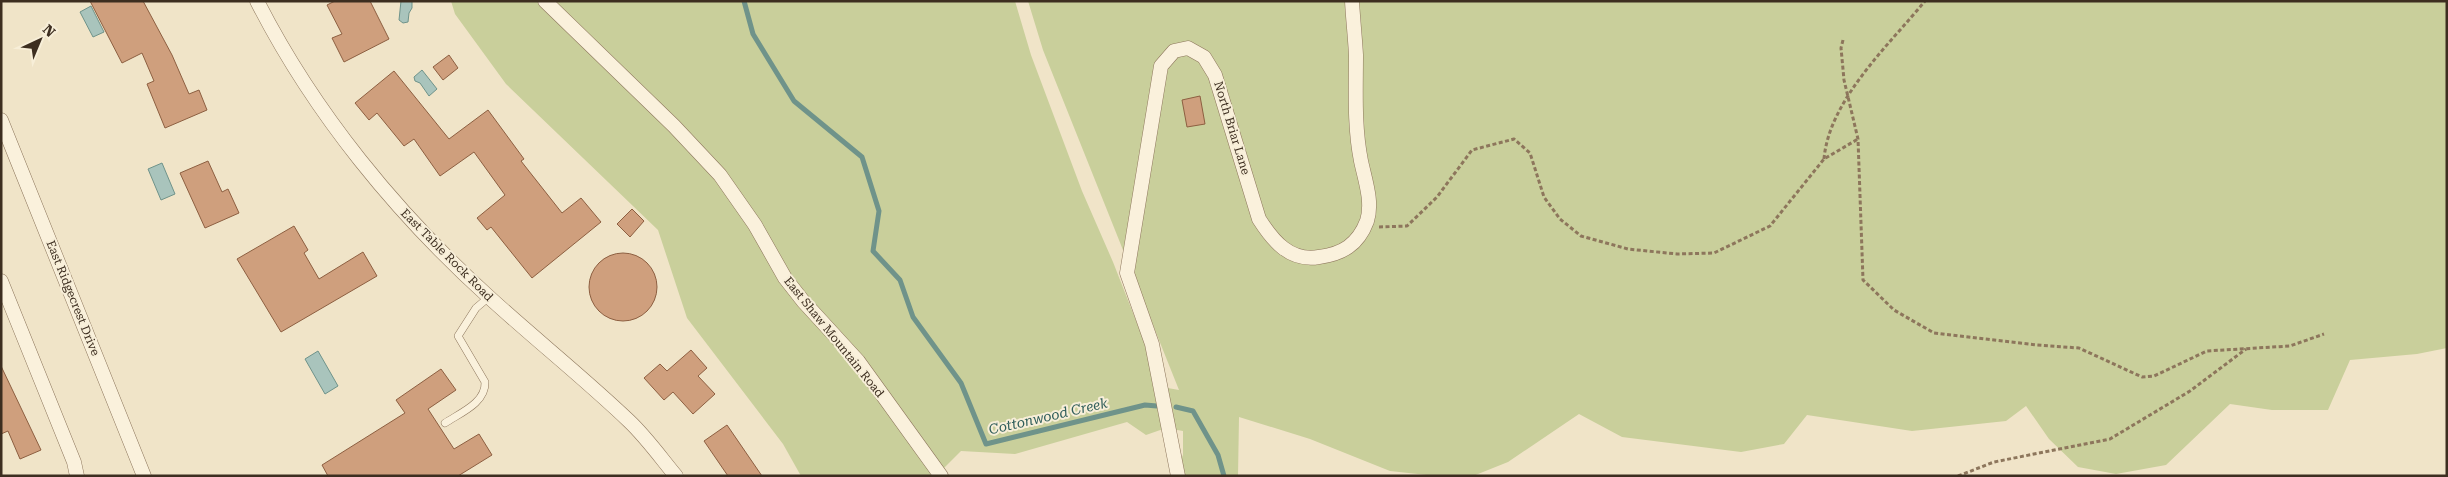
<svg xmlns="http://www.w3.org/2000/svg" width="2448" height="477" font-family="'Roboto Serif',serif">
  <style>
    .green { fill: #c9cf9b }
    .water { fill: #a9c4bc; stroke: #6f938a }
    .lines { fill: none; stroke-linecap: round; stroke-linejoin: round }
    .stream { stroke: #6f938a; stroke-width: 5 }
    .building { fill: #cf9f7d; stroke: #8d5f41 }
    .lane-casing { stroke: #8d765c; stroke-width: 8 }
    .street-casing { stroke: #8d765c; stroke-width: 15 }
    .path { stroke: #8d765c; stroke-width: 3; stroke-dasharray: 4 2.5; stroke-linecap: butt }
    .lane { stroke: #faf1dc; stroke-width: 7 }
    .street { stroke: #faf1dc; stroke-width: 14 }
    .labels { text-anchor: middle; stroke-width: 4; stroke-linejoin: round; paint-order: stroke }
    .street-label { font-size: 12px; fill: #3d2e20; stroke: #f7eed8 }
    .water-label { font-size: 14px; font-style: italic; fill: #2f5d5a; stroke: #f7eed8 }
  </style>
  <rect width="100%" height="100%" fill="#f0e4c8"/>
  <!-- green -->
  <polygon class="green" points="451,1 1015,1 1031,55 1082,191 1113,262 1162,387 1179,390 1043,50 1028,1 2447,1 2447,348 2417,354 2350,360 2328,410 2272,410 2230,404 2166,465 2116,474 2078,467 2049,439 2026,406 2006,421 1912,431 1807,415 1784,444 1741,452 1622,437 1579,414 1508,462 1473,476 1436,476 1390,471 1310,439 1239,417 1238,476 1173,476 1183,455 1183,431 1166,428 1146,435 1127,422 1015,454 961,451 936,476 801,476 783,444 687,318 658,230 506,84 455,14"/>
  <!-- water -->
  <g class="water">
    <polygon points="401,1 412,1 412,8 409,13 408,22 403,23 399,20"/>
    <polygon points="91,6 104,32 93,37 80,12"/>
    <polygon points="422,70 437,89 429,96 420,83 415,81 414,77"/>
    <polygon points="162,163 175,194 161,200 148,169"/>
    <polygon points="318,351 338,386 325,394 305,359"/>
  </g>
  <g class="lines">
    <!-- stream -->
    <g class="stream">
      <polyline points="744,1 753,34 794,101 862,157 879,211 873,251 900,280 913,317 961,383 986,444 1145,405 1157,406"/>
      <polyline points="1176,407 1193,411 1218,455 1224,476"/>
    </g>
  </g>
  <!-- building -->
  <g class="building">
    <polygon points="90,1 143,1 172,55 189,94 199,90 207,110 165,128 147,84 154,81 142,53 122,63"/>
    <polygon points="335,1 370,1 389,39 344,62 332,38 342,34 327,5"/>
    <polygon points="449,55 458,68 443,80 433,67"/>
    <polygon points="394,71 449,139 488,110 524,159 521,161 562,213 581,198 601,222 532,278 491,227 487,230 477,218 505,195 474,152 440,176 414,139 404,146 377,113 369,120 355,103"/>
    <polygon points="1200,96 1205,124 1187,127 1182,100"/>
    <polygon points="208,161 222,192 228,189 239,213 205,228 180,173"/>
    <polygon points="632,209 644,221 630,237 617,224"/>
    <polygon points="294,226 308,250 304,253 319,279 363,252 377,276 281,332 237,259"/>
    <circle cx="623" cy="287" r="34"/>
    <polygon points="691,350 707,368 698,376 715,394 693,414 673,392 664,400 644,378 660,364 667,371"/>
    <polygon points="1,366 41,450 20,459 8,431 1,434"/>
    <polygon points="441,369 456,390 428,409 454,449 479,434 492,455 458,476 328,476 322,465 405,413 396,400"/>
    <polygon points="727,425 762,476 728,476 704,441"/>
  </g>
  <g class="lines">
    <!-- lane casing -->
    <g class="lane-casing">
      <path id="lane" d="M445,423C460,413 486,403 485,382L458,336L476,308L489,297"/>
    </g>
    <!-- street casing -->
    <g class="street-casing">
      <g id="street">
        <path d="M257,1C314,113 397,214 490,298C536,340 584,378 629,421C646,437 661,458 676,476"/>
        <polyline points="545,1 674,126 720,175 755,225 785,278 803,301 858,361 941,476"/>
        <polyline points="1,120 144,476"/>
        <polyline points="1,281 74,462 77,476"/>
        <path d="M1178,476L1152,344L1127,273L1161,66L1174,51L1188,48L1204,57L1215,75L1259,219C1273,241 1290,262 1319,257C1342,254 1358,245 1367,221C1373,202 1365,180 1361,161C1354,126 1356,90 1356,55C1355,37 1353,19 1352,1"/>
      </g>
    </g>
    <!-- path -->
    <g class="path">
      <polyline points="1843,40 1841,48 1844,80 1858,139 1863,280 1894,310 1934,333 2037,345 2079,348 2142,377 2154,376 2207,351 2290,346 2324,334"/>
      <path d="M1824,159C1829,100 1889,45 1925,1"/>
      <polyline points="1379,227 1407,226 1437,197 1472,150 1514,139 1530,153 1544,197 1560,219 1581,236 1628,249 1677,254 1714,253 1770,226 1824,159 1858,139"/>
      <polyline points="1958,476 1994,462 2110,439 2190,391 2246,349"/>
    </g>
    <!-- lane -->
    <use href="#lane" class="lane"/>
    <!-- street -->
    <use href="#street" class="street"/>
  </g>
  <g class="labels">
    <!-- street labels -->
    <g class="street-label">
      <text transform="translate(1232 128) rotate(73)" y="4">North Briar Lane</text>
      <text transform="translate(447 255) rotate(45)" y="4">East Table Rock Road</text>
      <text transform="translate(73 298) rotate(68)" y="4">East Ridgecrest Drive</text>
      <text transform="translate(834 337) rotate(51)" y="4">East Shaw Mountain Road</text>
    </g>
    <!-- water labels -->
    <g class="water-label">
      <text transform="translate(1048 416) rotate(-13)" y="5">Cottonwood Creek</text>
    </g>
  </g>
  <!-- border -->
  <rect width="2448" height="477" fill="none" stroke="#3d2e20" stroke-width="5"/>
  <!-- north arrow -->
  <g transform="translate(40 40) rotate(44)" stroke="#f7eed8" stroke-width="4" paint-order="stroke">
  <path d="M0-4L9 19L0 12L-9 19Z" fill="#3d2e20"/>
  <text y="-8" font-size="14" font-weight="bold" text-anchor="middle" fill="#3d2e20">N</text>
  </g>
</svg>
